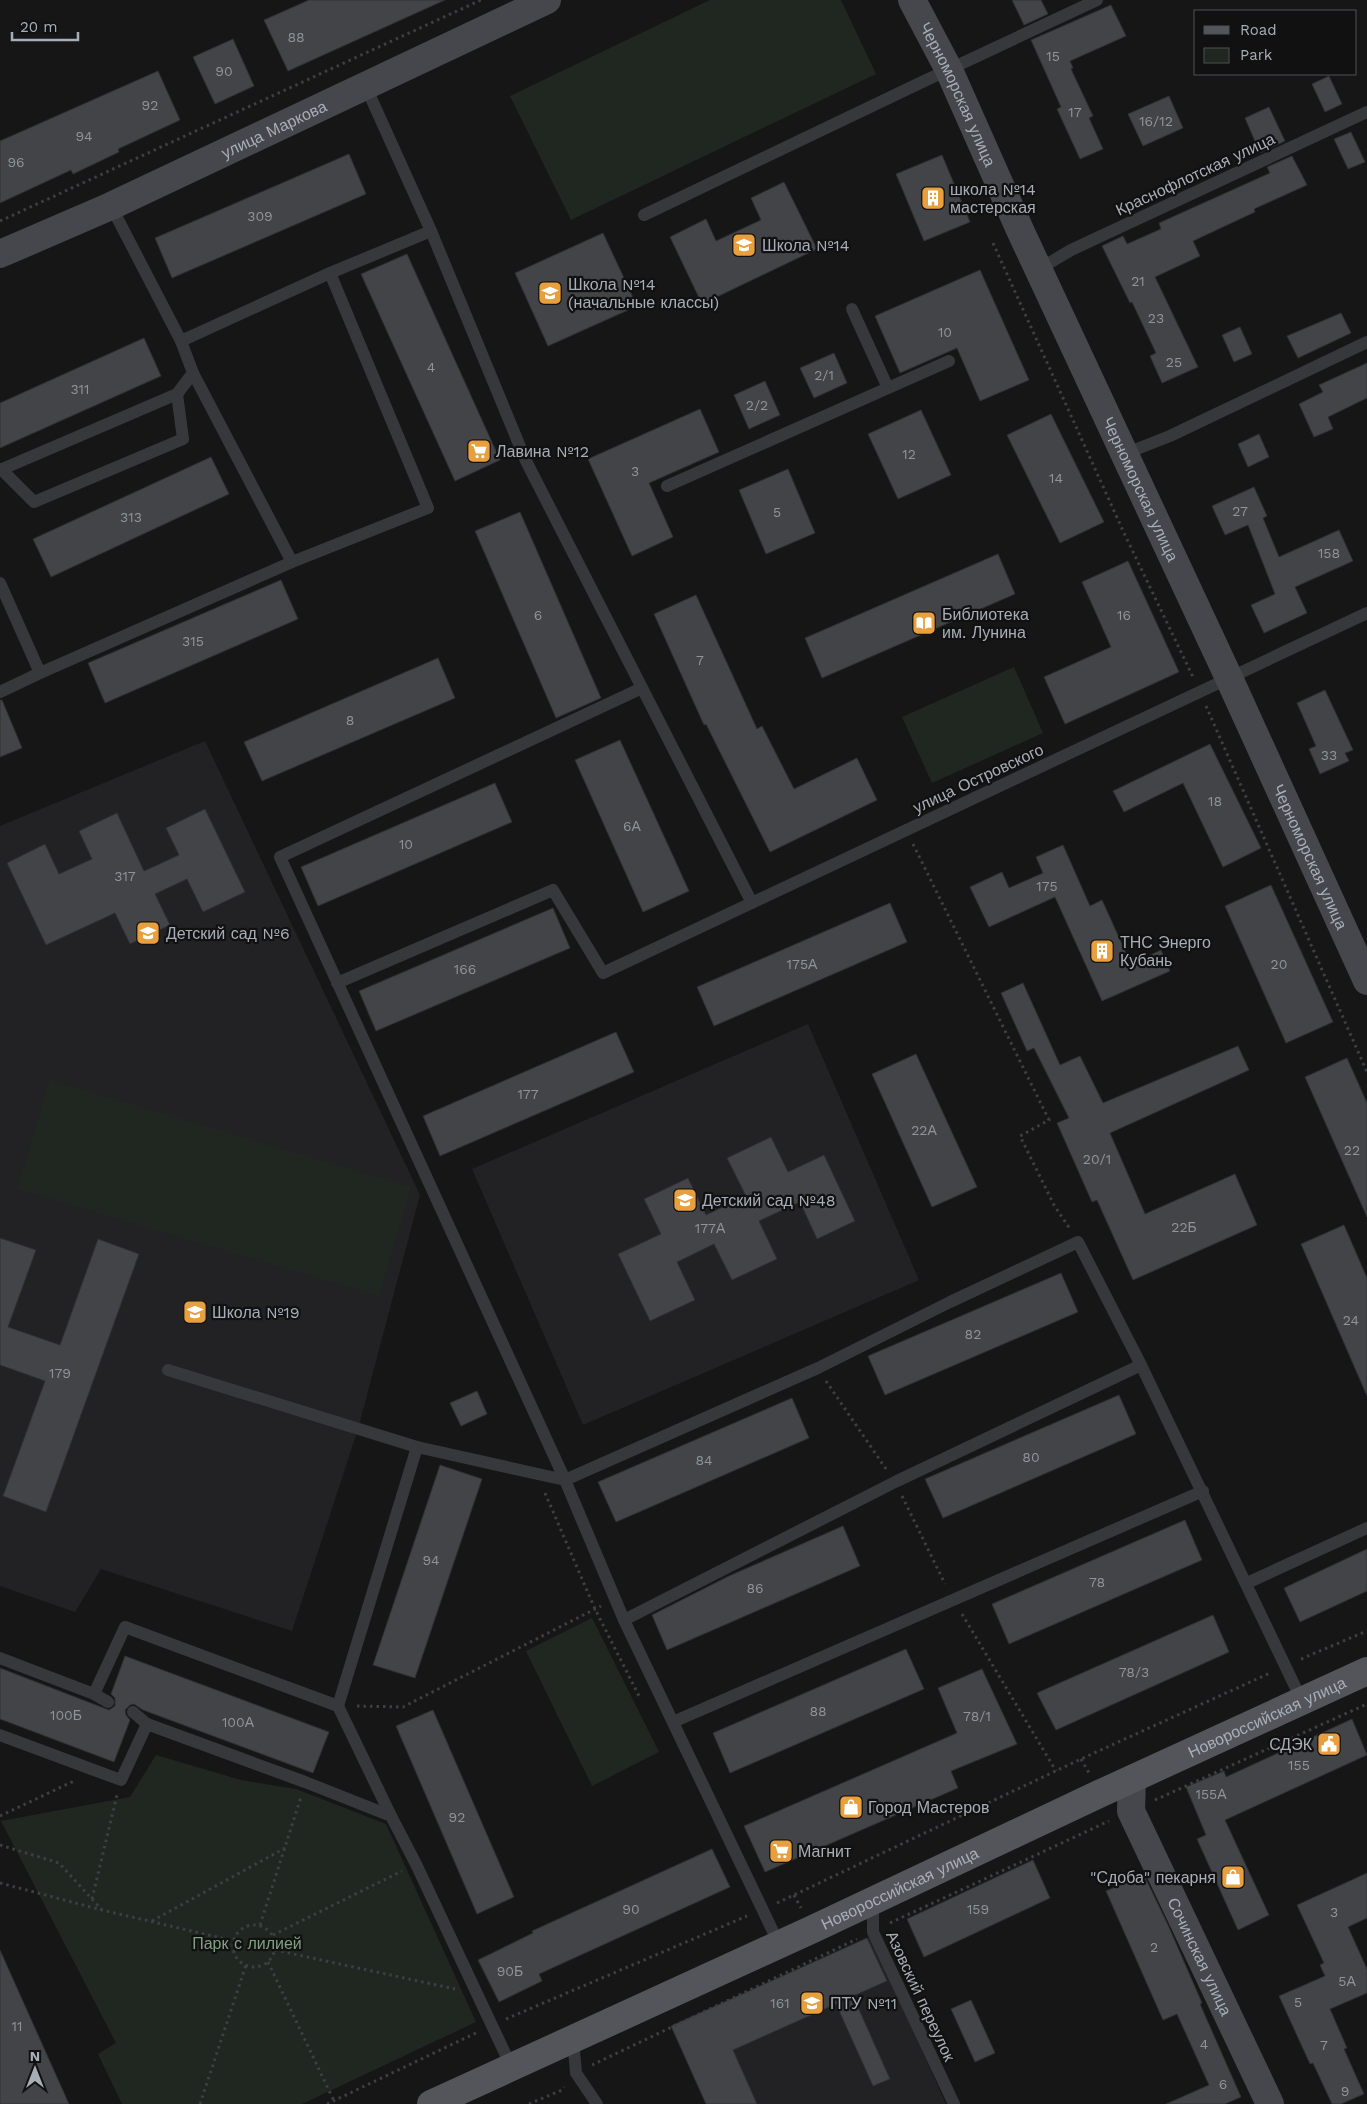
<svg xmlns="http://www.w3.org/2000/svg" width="1367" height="2104" font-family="'Work Sans',sans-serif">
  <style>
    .built { fill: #222224 }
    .park { fill: #202720 }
    .building { fill: #424447; stroke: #303033 }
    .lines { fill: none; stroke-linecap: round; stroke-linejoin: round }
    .path { stroke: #3d3f43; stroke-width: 3; stroke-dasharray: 2.5 4; stroke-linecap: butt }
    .service { stroke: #37383c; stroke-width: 12 }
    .secondary { stroke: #45474c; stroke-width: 28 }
    .primary { stroke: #53555b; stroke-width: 28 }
    .labels { text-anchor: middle; stroke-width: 4.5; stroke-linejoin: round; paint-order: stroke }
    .number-label { font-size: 14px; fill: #8e949b }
    .street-label { font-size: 16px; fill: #a8aeb7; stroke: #111112 }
    .poi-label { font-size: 16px; fill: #a8aeb7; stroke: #111112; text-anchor: start }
    .park-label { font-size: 16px; fill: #81a180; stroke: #111112 }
  </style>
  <rect width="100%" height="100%" fill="#161617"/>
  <!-- built -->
  <g class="built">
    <polygon points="205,741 420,1195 358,1429 292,1631 101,1569 75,1612 0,1586 0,826"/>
    <polygon points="808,1024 919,1280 583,1425 472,1169"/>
    <polygon points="871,1937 946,2104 706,2104 671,2026"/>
  </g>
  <!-- park -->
  <g class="park">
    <polygon points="710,0 841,0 876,74 571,220 510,96"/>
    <polygon points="1014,667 1043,733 932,783 902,717"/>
    <polygon points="50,1080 411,1187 379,1296 17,1189"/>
    <polygon points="592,1618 659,1752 592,1786 526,1651"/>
    <polygon points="156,1755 241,1780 296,1789 386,1824 476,2022 302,2104 122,2104 98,2054 116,2043 1,1821 130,1797"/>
  </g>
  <!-- building -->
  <g class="building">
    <polygon points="309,0 445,0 288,71 264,20"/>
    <polygon points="1012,0 1041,0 1048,14 1024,25"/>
    <polygon points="1111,5 1126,36 1070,61 1073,68 1071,69 1093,116 1089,118 1103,149 1080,159 1057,109 1061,107 1031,40"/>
    <polygon points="233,39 254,86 215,104 193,57"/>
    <polygon points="158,71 180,120 118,149 119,152 73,174 71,170 0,203 0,141"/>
    <polygon points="1329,76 1342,104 1325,112 1312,84"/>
    <polygon points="1169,96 1183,128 1143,146 1128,114"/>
    <polygon points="1269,107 1285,141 1260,153 1245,118"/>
    <polygon points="1351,132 1365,162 1348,169 1334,139"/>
    <polygon points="349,154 366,194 172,278 155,238"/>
    <polygon points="942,155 970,222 924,241 896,174"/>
    <polygon points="1292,156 1307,185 1254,209 1255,212 1193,241 1200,256 1155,277 1198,367 1162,383 1150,356 1156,353 1132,302 1130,303 1102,246 1123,236 1127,244 1161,229 1159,223 1270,173 1267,167"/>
    <polygon points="784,182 817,249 702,304 670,237 706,219 716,241 761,220 751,198"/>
    <polygon points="603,233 637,306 548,346 515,273"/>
    <polygon points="407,254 500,460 455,481 361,274"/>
    <polygon points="980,270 1029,380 980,401 957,348 900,373 875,316"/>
    <polygon points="1341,313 1351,333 1298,358 1287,336"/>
    <polygon points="1240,327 1252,354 1234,362 1222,335"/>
    <polygon points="144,338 161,376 0,448 0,403"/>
    <polygon points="834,353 847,383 814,398 800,368"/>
    <polygon points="1367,363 1367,398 1328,417 1333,429 1314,437 1299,404 1323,392 1319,385"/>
    <polygon points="765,381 780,415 749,429 734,395"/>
    <polygon points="700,409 719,452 649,483 673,537 632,556 588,459"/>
    <polygon points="921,410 951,475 898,499 868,434"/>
    <polygon points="1051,414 1104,522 1060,543 1007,435"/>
    <polygon points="1259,434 1269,457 1248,467 1238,444"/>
    <polygon points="211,457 229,494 51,577 33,539"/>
    <polygon points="788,469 815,533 766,554 739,490"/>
    <polygon points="1254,487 1267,516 1263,518 1279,557 1339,530 1353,561 1295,587 1307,613 1264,633 1251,605 1275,594 1248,525 1225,535 1212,506"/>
    <polygon points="520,512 601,698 556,718 475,531"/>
    <polygon points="998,554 1015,594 822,678 805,638"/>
    <polygon points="1128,561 1179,672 1065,724 1044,677 1111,647 1082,582"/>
    <polygon points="281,580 298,619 105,703 88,663"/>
    <polygon points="696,595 757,729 762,726 794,789 857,758 877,800 770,852 706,724 704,725 654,614"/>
    <polygon points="438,658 455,698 262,781 244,742"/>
    <polygon points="1325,690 1353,750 1345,753 1349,761 1320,774 1309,749 1316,746 1297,703"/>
    <polygon points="0,700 2,700 22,748 0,757"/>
    <polygon points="620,740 689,891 643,912 575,760"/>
    <polygon points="1210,744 1261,848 1223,867 1183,783 1124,812 1113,791"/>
    <polygon points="495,783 512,822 318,906 301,867"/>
    <polygon points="205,809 245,892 203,912 187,879 155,894 170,925 130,944 115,913 46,945 7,863 45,844 59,874 92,859 79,831 117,813 144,871 179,855 166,828"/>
    <polygon points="1063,845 1090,906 1102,900 1131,964 1161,950 1170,971 1102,1001 1055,897 989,927 970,887 1002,872 1009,888 1043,873 1036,857"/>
    <polygon points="1271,885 1333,1022 1286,1043 1225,906"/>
    <polygon points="890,903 907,942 714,1026 697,987"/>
    <polygon points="553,908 570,948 376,1031 359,991"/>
    <polygon points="1023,983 1060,1065 1080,1056 1103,1103 1238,1046 1249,1070 1110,1133 1145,1214 1235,1174 1257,1225 1133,1280 1097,1200 1092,1202 1057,1123 1069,1118 1034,1048 1027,1051 1001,993"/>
    <polygon points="616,1032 634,1072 440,1156 423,1116"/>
    <polygon points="916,1054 977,1187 932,1207 872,1074"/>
    <polygon points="1347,1058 1367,1103 1367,1217 1305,1077"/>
    <polygon points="771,1137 788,1172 824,1155 855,1221 817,1239 800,1202 759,1221 777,1259 732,1280 714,1244 677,1262 695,1300 650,1321 618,1254 661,1234 644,1199 688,1178 706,1215 746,1196 727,1158"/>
    <polygon points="1344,1225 1367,1278 1367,1396 1301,1244"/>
    <polygon points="0,1238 36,1250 8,1327 60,1345 98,1239 139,1254 46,1512 3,1496 45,1381 0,1365"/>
    <polygon points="1061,1273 1078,1312 885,1395 868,1356"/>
    <polygon points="477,1391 487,1414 461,1426 450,1403"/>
    <polygon points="1119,1395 1136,1434 943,1518 925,1479"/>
    <polygon points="792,1398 809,1438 616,1522 598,1482"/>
    <polygon points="440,1465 482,1479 415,1678 373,1665"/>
    <polygon points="1185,1520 1202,1560 1009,1644 992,1604"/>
    <polygon points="843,1526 860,1566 667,1650 652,1615 729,1576"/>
    <polygon points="1367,1549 1367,1591 1300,1622 1284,1588"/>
    <polygon points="1213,1615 1229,1652 1056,1730 1037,1693"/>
    <polygon points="906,1649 924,1689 730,1773 713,1733"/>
    <polygon points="125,1656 329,1732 313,1773 143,1710 134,1704 130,1705 125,1710 126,1715 130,1720 114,1762 0,1719 0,1668 109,1710 115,1706 115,1698 111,1694"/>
    <polygon points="982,1669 1017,1744 951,1771 958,1788 765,1872 744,1826 957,1733 938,1688"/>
    <polygon points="433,1710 514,1897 477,1914 396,1726"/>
    <polygon points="1352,1719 1367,1755 1225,1820 1269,1915 1238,1930 1197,1839 1206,1835 1186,1787 1224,1771 1226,1777"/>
    <polygon points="712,1849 730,1887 539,1974 542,1981 499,2002 478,1960 533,1933 532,1931"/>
    <polygon points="1033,1860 1050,1898 924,1957 907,1919"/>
    <polygon points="1367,1873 1367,1918 1348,1927 1367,1969 1367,1993 1330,2009 1347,2048 1344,2049 1364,2094 1341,2104 1332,2104 1313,2063 1310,2064 1279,1996 1325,1976 1320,1965 1324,1963 1297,1905"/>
    <polygon points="1144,1875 1168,1925 1202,2003 1200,2004 1241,2097 1225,2104 1166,2104 1209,2085 1177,2014 1163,2020 1106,1891"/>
    <polygon points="867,1938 887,1981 853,1996 890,2079 873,2086 836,2004 733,2050 757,2104 706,2104 671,2026"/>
    <polygon points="0,1950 69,2104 0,2104"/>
    <polygon points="971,2000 995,2053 975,2062 951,2009"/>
  </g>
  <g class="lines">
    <!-- path -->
    <g class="path">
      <polyline points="0,221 481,0"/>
      <polyline points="993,243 1124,533 1193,677"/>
      <polyline points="1206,706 1367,1072"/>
      <polyline points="913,844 1049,1120 1020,1136 1054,1205 1070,1229"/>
      <polyline points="826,1381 886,1469"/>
      <polyline points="545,1493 595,1609 639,1696"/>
      <polyline points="902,1496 945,1584"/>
      <polyline points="962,1614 1056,1771"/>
      <polyline points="1301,1659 1367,1631"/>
      <polyline points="357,1706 403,1707 601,1606"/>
      <polyline points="1081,1759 1089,1773"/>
      <polyline points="1155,1800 1367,1704"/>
      <polyline points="0,1816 74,1781"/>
      <polyline points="0,1845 59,1863 102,1910"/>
      <polyline points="0,1883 102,1910 234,1941"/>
      <polyline points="794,1895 801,1908"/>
      <polyline points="92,1899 117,1795"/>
      <polyline points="777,1903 1081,1759 1270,1673"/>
      <polyline points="152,1921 285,1848"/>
      <polyline points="890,1923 1109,1821"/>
      <polyline points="260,1925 301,1797"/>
      <circle cx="254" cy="1946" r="21"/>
      <polyline points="273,1935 402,1871"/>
      <polyline points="275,1950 455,1989"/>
      <polyline points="268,1962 334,2101"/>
      <polyline points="506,2019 747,1916"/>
      <polyline points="592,2065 857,1939"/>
      <polyline points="200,2104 246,1965"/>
      <polyline points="327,2104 478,2032"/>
      <polyline points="529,2104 562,2090 564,2087"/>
    </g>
    <!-- service -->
    <g class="service">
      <polyline points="366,87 431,231 526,461 752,903"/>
      <polyline points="111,206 181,341 330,273"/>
      <polyline points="644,215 920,83 1097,0"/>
      <polyline points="1039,269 1071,250 1367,112"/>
      <polyline points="852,309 888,388"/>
      <polyline points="193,373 292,562 428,508 330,273 431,231"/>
      <polyline points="1124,454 1170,436 1367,342"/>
      <polyline points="1,469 34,502 183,439 177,394"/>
      <polyline points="0,470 177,394 193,373 181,341"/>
      <polyline points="667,486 949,361"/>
      <polyline points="0,583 40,673 292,562"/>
      <polyline points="642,688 280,857 565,1480 818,1368 950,1302 1078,1242 1141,1365 1302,1701"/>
      <polyline points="0,692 40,673"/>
      <polyline points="337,983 553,890 603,973 1367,613"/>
      <polyline points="168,1370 417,1447 338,1706"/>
      <polyline points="417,1447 565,1480 624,1620 779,1944"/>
      <polyline points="1247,1583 1367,1528"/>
      <polyline points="624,1620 895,1482 1141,1365"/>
      <polyline points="0,1658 94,1694 108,1702"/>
      <polyline points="94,1694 125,1627 338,1706 391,1816"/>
      <polyline points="673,1722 1203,1491"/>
      <polyline points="147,1724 305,1782 391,1816 416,1864 511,2066"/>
      <polyline points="0,1735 121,1780 147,1724 133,1712"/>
      <polyline points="873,1900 873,1932 954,2104"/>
      <polyline points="573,2039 576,2073 597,2104"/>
    </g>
    <!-- secondary -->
    <g class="secondary">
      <path id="s1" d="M912,0L949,70L1020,230L1229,678L1367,981"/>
      <path id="s2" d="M0,254L111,206L547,0"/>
      <path id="s3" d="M1132,1780L1131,1811L1270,2104"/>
    </g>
    <!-- primary -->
    <path class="primary" id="s4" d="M431,2104L813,1929L1099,1794L1367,1671"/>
  </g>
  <!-- icons -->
  <defs>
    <g id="building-square" transform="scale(1.25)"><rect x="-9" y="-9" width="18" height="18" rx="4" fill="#e89f3d" stroke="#111112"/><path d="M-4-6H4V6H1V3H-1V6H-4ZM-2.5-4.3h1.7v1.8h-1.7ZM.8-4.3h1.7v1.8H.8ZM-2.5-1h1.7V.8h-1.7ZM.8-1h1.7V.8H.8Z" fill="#fff"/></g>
    <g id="school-square" transform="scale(1.25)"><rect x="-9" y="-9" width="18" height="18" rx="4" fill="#e89f3d" stroke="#111112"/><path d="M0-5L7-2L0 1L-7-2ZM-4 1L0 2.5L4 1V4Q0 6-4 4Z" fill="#fff"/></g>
    <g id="supermarket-square" transform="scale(1.25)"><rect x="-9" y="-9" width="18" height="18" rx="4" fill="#e89f3d" stroke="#111112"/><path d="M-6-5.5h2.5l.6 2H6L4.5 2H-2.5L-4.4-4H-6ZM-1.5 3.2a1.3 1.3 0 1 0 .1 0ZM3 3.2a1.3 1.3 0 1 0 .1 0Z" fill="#fff"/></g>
    <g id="library-square" transform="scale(1.25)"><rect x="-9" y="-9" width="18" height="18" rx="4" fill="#e89f3d" stroke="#111112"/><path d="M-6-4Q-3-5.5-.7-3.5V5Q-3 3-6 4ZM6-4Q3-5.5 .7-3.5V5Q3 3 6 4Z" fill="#fff"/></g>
    <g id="civic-square" transform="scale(1.25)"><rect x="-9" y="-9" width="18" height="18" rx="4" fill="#e89f3d" stroke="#111112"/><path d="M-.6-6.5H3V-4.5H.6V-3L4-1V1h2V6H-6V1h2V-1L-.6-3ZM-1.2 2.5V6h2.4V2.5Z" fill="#fff"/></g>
    <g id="shop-square" transform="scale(1.25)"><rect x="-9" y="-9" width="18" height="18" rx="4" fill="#e89f3d" stroke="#111112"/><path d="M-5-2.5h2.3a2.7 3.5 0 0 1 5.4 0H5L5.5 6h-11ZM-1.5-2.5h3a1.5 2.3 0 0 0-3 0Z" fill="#fff"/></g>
  </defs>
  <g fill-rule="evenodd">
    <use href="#building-square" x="933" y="198"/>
    <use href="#school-square" x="744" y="245"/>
    <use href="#school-square" x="550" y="293"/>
    <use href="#supermarket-square" x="479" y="451"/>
    <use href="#library-square" x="924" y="623"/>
    <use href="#school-square" x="148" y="933"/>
    <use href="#building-square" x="1102" y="951"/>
    <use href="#school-square" x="685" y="1200"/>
    <use href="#school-square" x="195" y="1312"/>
    <use href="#civic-square" x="1329" y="1744"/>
    <use href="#shop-square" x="851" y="1807"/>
    <use href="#supermarket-square" x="781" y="1851"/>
    <use href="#shop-square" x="1233" y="1877"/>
    <use href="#school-square" x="812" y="2003"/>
  </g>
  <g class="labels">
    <!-- number labels -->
    <g class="number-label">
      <text x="296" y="42">88</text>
      <text x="1053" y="61">15</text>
      <text x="224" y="76">90</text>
      <text x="150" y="110">92</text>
      <text x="1075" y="117">17</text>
      <text x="1156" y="126">16/12</text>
      <text x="84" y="141">94</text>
      <text x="16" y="167">96</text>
      <text x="260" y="221">309</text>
      <text x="1138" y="286">21</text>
      <text x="1156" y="323">23</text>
      <text x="945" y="337">10</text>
      <text x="1174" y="367">25</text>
      <text x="431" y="372">4</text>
      <text x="824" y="380">2/1</text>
      <text x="80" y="394">311</text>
      <text x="757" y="410">2/2</text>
      <text x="909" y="459">12</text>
      <text x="635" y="476">3</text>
      <text x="1056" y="483">14</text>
      <text x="1240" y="516">27</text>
      <text x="777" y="517">5</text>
      <text x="131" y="522">313</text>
      <text x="1329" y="558">158</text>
      <text x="538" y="620">6</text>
      <text x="1124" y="620">16</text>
      <text x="193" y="646">315</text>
      <text x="700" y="665">7</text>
      <text x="350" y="725">8</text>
      <text x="1329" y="760">33</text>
      <text x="1215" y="806">18</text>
      <text x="632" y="831">6А</text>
      <text x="406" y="849">10</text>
      <text x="125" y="881">317</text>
      <text x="1047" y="891">175</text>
      <text x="802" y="969">175А</text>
      <text x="1279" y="969">20</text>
      <text x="465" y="974">166</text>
      <text x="528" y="1099">177</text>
      <text x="924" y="1135">22А</text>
      <text x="1352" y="1155">22</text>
      <text x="1097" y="1164">20/1</text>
      <text x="1184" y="1232">22Б</text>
      <text x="710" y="1233">177А</text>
      <text x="1351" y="1325">24</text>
      <text x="973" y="1339">82</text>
      <text x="60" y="1378">179</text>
      <text x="1031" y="1462">80</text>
      <text x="704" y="1465">84</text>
      <text x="431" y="1565">94</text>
      <text x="1097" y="1587">78</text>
      <text x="755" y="1593">86</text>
      <text x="1134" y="1677">78/3</text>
      <text x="818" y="1716">88</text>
      <text x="66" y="1720">100Б</text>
      <text x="977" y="1721">78/1</text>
      <text x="238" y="1727">100А</text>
      <text x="1299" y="1770">155</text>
      <text x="1211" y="1799">155А</text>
      <text x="457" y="1822">92</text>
      <text x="631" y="1914">90</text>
      <text x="978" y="1914">159</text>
      <text x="1334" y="1917">3</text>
      <text x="1154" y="1952">2</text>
      <text x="510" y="1976">90Б</text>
      <text x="1347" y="1986">5А</text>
      <text x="1298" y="2007">5</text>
      <text x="780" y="2008">161</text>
      <text x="17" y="2031">11</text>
      <text x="1204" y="2049">4</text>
      <text x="1324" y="2050">7</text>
      <text x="1223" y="2089">6</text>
      <text x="1345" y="2096">9</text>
    </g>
    <!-- street labels -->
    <g class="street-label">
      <text dy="6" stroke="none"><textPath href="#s1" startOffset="105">Черноморская улица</textPath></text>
      <text dy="6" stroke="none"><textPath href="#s2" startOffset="301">улица Маркова</textPath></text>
      <text transform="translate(1195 174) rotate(-25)" y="6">Краснофлотская улица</text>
      <text dy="6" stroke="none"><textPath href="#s1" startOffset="540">Черноморская улица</textPath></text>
      <text transform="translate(978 778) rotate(-25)" y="6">улица Островского</text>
      <text dy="6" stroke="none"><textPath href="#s1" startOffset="945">Черноморская улица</textPath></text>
      <text dy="6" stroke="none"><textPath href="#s4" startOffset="921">Новороссийская улица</textPath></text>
      <text dy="6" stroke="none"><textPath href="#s4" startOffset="516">Новороссийская улица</textPath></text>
      <text dy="6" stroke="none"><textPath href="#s3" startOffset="192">Сочинская улица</textPath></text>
      <text transform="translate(921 1996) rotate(65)" y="6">Азовский переулок</text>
    </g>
    <!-- poi labels -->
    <g class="poi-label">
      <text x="950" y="195">школа №14<tspan x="950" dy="18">мастерская</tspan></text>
      <text x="762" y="251">Школа №14</text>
      <text x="568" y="290">Школа №14<tspan x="568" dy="18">(начальные классы)</tspan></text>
      <text x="496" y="457">Лавина №12</text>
      <text x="942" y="620">Библиотека<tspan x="942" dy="18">им. Лунина</tspan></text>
      <text x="166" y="939">Детский сад №6</text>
      <text x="1120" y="948">ТНС Энерго<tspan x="1120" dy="18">Кубань</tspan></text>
      <text x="702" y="1206">Детский сад №48</text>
      <text x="212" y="1318">Школа №19</text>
      <text x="1312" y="1750" text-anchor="end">СДЭК</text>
      <text x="868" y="1813">Город Мастеров</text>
      <text x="798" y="1857">Магнит</text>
      <text x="1216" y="1883" text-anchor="end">"Сдоба" пекарня</text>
      <text x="830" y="2009">ПТУ №11</text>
    </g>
    <!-- park labels -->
    <g class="park-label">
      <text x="247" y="1949">Парк с лилией</text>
    </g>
  </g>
  <!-- legend -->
  <rect x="1194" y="10" width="162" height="65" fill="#111112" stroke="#4d5054"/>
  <rect x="1204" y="26" width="25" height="8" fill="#53555b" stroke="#4d5054"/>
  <text x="1240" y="35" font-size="15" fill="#a8aeb7">Road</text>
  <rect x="1204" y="48" width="25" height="15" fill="#202720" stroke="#4d5054"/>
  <text x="1240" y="60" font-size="15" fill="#a8aeb7">Park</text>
  <!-- north arrow -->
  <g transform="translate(35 2069)" stroke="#111112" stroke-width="4" paint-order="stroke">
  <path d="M0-4L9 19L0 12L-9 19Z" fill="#a8aeb7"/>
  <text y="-8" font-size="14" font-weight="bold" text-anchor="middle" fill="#a8aeb7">N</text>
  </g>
  <!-- scale -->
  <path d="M12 32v8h66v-8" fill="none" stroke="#a8aeb7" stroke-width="2.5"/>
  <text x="20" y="32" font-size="15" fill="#a8aeb7" stroke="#111112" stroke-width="4" paint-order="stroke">20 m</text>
</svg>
